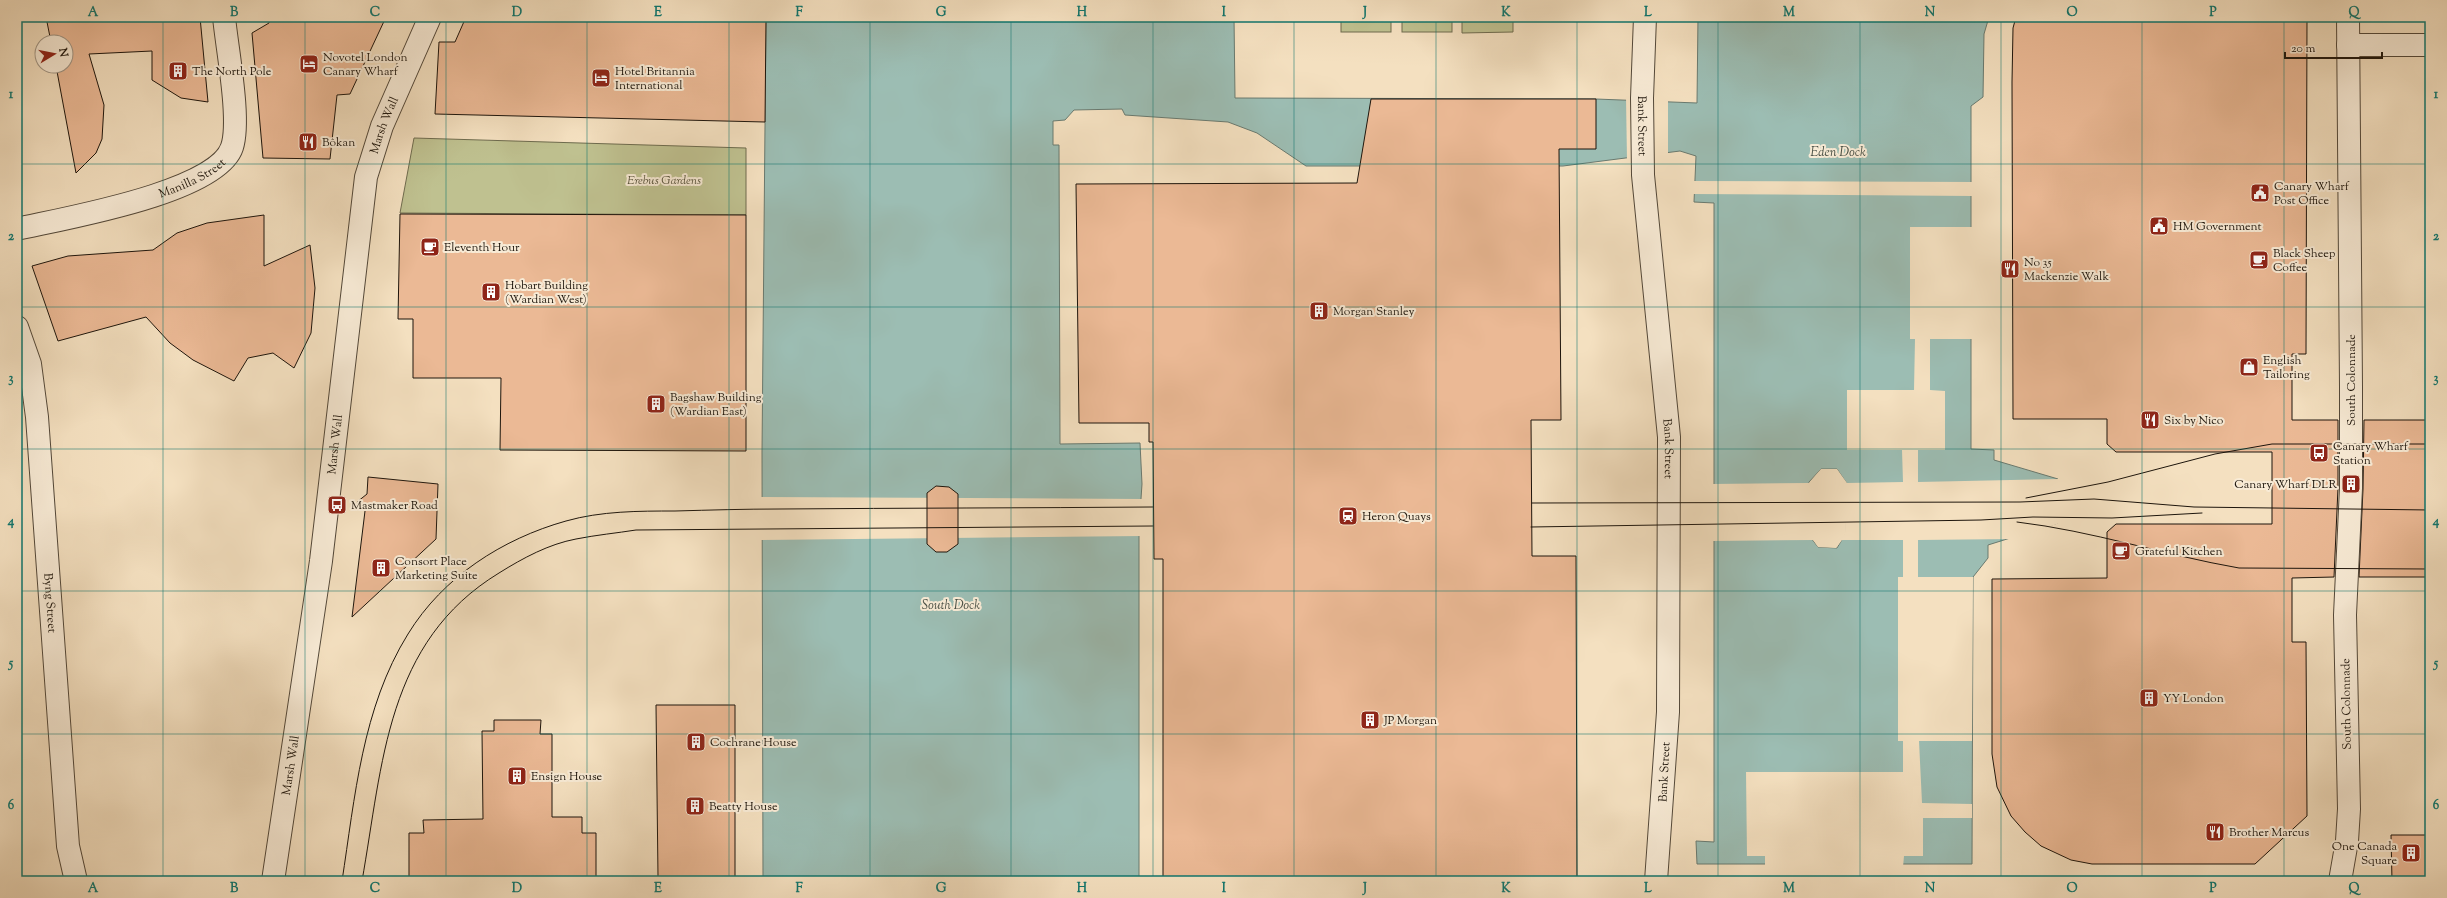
<svg xmlns="http://www.w3.org/2000/svg" width="2447" height="898" font-family="'Sorts Mill Goudy',serif">
  <style>
    .green { fill: #bfc190; stroke: #6e6b4e }
    .water { fill: #9cbdb3; stroke: #697a70; fill-rule: evenodd }
    .pier { fill: #f4e0c0; fill-rule: evenodd }
    .building { fill: #ebb995; stroke: #1d150c }
    .lines { fill: none; stroke-linecap: round; stroke-linejoin: round }
    .pedestrian-casing { stroke: #534839; stroke-width: 24 }
    .minor-casing { stroke: #534839; stroke-width: 24 }
    .tertiary-casing { stroke: #534839; stroke-width: 24 }
    .pedestrian { stroke: #f8ebd6; stroke-width: 22 }
    .minor { stroke: #f8ebd6; stroke-width: 22 }
    .tertiary { stroke: #f8ebd6; stroke-width: 22 }
    .tram { stroke: #1d150c; stroke-width: 1 }
    .grid { fill: none; stroke: #0f766e; stroke-width: 1; stroke-opacity: 0.55 }
    .labels { text-anchor: middle; stroke-width: 4; stroke-linejoin: round; paint-order: stroke }
    .poi-label { font-size: 12px; fill: #1d150c; stroke: #f8ebd6; text-anchor: start }
    .street-label { font-size: 12px; fill: #1d150c; stroke: #f8ebd6 }
    .park-label { font-size: 12px; font-style: italic; fill: #56513a; stroke: #f8ebd6 }
    .water-label { font-size: 13px; font-style: italic; fill: #495046; stroke: #f8ebd6 }
    .neatline { fill: none; stroke: #0f766e; stroke-width: 1.5 }
    .grid-label { font-size: 13px; text-anchor: middle; font-weight: bold; fill: #0f766e }
  </style>
  <rect width="100%" height="100%" fill="#f4e0c0"/>
  <filter id="stains"><feTurbulence type="fractalNoise" baseFrequency=".005" numOctaves="4"/><feColorMatrix values="0 0 0 0 .2 0 0 0 0 .09 0 0 0 0 .02 0 0 0 .5 -.17"/></filter>
  <radialGradient id="worn" r=".72"><stop offset=".6" stop-color="#630" stop-opacity="0"/><stop offset="1" stop-color="#630" stop-opacity=".3"/></radialGradient>
  <!-- green -->
  <g class="green">
    <rect x="1341" y="17" width="50" height="15"/>
    <rect x="1402" y="17" width="50" height="15"/>
    <polygon points="1462,17 1513,17 1513,32 1462,33"/>
    <polygon points="414,138 746,148 746,215 400,213"/>
  </g>
  <!-- water -->
  <path class="water" d="M766,17H1234L1235,98L1596,99L1697,103L1698,17H1989L1984,34L1983,97L1971,106V449L1994,450V460L2058,479V523L1988,545V558L1973,577L1972,864H1697L1696,841L1714,842V203L1694,202L1696,156L1680,151L1563,166H1306L1257,133L1228,122L1125,115L1122,109L1074,110L1065,120L1053,121V145H1059L1060,444L1140,443L1142,484L1139,528V881H763L762,452ZM1821,469H1837L1848,485L1846,533L1837,548L1818,547L1808,534L1809,482Z"/>
  <!-- pier -->
  <g class="pier">
    <polygon points="1626,98 1668,100 1668,154 1627,160"/>
    <polygon points="1693,181 1973,182 1972,189 1973,196 1693,194"/>
    <path d="M1910,227H1972V339H1930V390L1945,391V450H1918V482L2060,479V523L2013,539L1918,540V577H1973L1972,741H1919L1922,803L1972,804V818H1923V856H1904L1903,867H1765V856H1747L1746,772H1903V741H1898V577H1903V540H1842L1836,548L1818,547L1813,540L1712,541V484L1809,483L1821,469H1837L1847,483L1903,482L1902,450H1847V390H1914L1915,339H1910ZM1822,471H1836L1846,486L1845,533L1835,546L1819,545L1810,533L1811,483Z"/>
    <polygon points="760,497 1143,499 1142,536 760,540"/>
  </g>
  <!-- building -->
  <g class="building">
    <polygon points="46,17 200,17 208,102 181,98 152,80 152,51 89,54 104,105 102,139 96,153 76,173 56,66 66,66 66,42 51,42"/>
    <polygon points="270,17 386,17 350,94 337,95 330,159 263,158 252,33 269,23"/>
    <polygon points="466,17 766,17 765,122 435,114 439,42 455,42"/>
    <polygon points="2016,17 2307,17 2306,354 2292,354 2292,420 2338,420 2338,488 2334,577 2292,578 2292,642 2306,642 2307,816 2255,864 2092,864 2071,860 2041,846 2025,832 2011,816 1997,787 1992,754 1992,579 2107,578 2107,532 2116,524 2272,524 2272,452 2116,452 2107,444 2107,419 2013,419 2012,82 2013,28"/>
    <polygon points="1371,99 1596,99 1596,149 1559,149 1561,420 1531,420 1532,556 1576,556 1577,881 1163,881 1163,559 1154,559 1153,442 1149,442 1149,423 1079,423 1076,184 1357,183"/>
    <polygon points="400,214 746,215 746,451 500,450 501,378 413,378 413,319 398,319"/>
    <polygon points="264,215 264,266 310,245 315,288 311,333 294,368 273,353 248,358 234,381 193,360 170,343 146,317 58,341 32,266 68,256 153,250 177,233 207,223"/>
    <polygon points="2364,420 2430,420 2430,577 2359,577 2363,489"/>
    <polygon points="368,477 438,484 436,539 352,617 365,511 357,502 367,494"/>
    <polygon points="936,486 949,487 958,494 958,544 947,552 936,552 927,544 927,493"/>
    <polygon points="656,705 735,705 735,881 667,881 668,877 658,877"/>
    <polygon points="494,720 541,720 540,734 552,734 552,817 582,817 582,833 596,833 596,878 583,878 583,881 419,881 419,879 409,879 409,833 424,833 423,820 483,819 482,731 494,731"/>
    <polygon points="2391,835 2430,835 2430,881 2392,881"/>
  </g>
  <g class="lines">
    <!-- pedestrian casing -->
    <g class="pedestrian-casing">
      <polyline id="pedestrian" points="2348,45 2430,45"/>
    </g>
    <!-- minor casing -->
    <g class="minor-casing">
      <g id="minor">
        <path id="s1" d="M1645,17L1642,98L1643,175L1669,437L1668,712L1656,881"/>
        <path id="s2" d="M17,229C60,219 217,193 232,147C241,120 227,49 224,17"/>
        <path id="s3" d="M17,327L30,364L37,417L68,846L76,881"/>
        <polyline points="2340,881 2347,841 2349,809 2345,615 2351,488 2351,386 2348,17"/>
      </g>
    </g>
    <!-- tertiary casing -->
    <g class="tertiary-casing">
      <g id="tertiary">
        <path id="s4" d="M273,881L321,561L366,177L382,126L430,17"/>
      </g>
    </g>
    <!-- pedestrian -->
    <use href="#pedestrian" class="pedestrian"/>
    <!-- minor -->
    <use href="#minor" class="minor"/>
    <!-- tertiary -->
    <use href="#tertiary" class="tertiary"/>
    <!-- tram -->
    <g class="tram">
      <polyline points="2026,498 2108,482 2215,454 2272,444 2430,444"/>
      <polyline points="1532,503 2020,502 2094,499 2194,507 2430,510"/>
      <path d="M2017,522C2093,531 2164,555 2239,568L2430,569"/>
      <polyline points="1531,527 1981,520 2033,517 2112,518 2202,513"/>
      <path d="M342,881C355,797 362,708 408,634C443,577 502,539 566,521C601,511 639,511 675,511C711,510 745,509 780,509C905,508 1029,508 1153,507"/>
      <path d="M362,881C383,763 386,642 499,573C523,558 549,544 576,539C596,535 617,533 636,530L1153,526"/>
    </g>
  </g>
  <!-- grid -->
  <path class="grid" d="M163,17V881M305,17V881M446,17V881M587,17V881M729,17V881M870,17V881M1011,17V881M1153,17V881M1294,17V881M1436,17V881M1577,17V881M1718,17V881M1860,17V881M2001,17V881M2142,17V881M2284,17V881M17,164H2430M17,307H2430M17,449H2430M17,591H2430M17,734H2430"/>
  <!-- icons -->
  <defs>
    <g id="hotel-square" transform="scale(1)"><rect x="-9" y="-9" width="18" height="18" rx="4" fill="#8f2418" stroke="#f8ebd6"/><path d="M-6-4.5h1.5V1H6V5H4.5V3h-9V5H-6ZM-4 0a1.8 1.8 0 1 1 3.6 0ZM.5 0V-2.5h3Q6-2.5 6 0Z" fill="#fff"/></g>
    <g id="building-square" transform="scale(1)"><rect x="-9" y="-9" width="18" height="18" rx="4" fill="#8f2418" stroke="#f8ebd6"/><path d="M-4-6H4V6H1V3H-1V6H-4ZM-2.5-4.3h1.7v1.8h-1.7ZM.8-4.3h1.7v1.8H.8ZM-2.5-1h1.7V.8h-1.7ZM.8-1h1.7V.8H.8Z" fill="#fff"/></g>
    <g id="restaurant-square" transform="scale(1)"><rect x="-9" y="-9" width="18" height="18" rx="4" fill="#8f2418" stroke="#f8ebd6"/><path d="M-5-6h1v4h1v-4h1v4h1v-4h1v5L-1.5 .5V6h-2V.5L-5-1ZM5-6V6H3V1.5H1.5Q1.5-4 5-6Z" fill="#fff"/></g>
    <g id="civic-square" transform="scale(1)"><rect x="-9" y="-9" width="18" height="18" rx="4" fill="#8f2418" stroke="#f8ebd6"/><path d="M-.6-6.5H3V-4.5H.6V-3L4-1V1h2V6H-6V1h2V-1L-.6-3ZM-1.2 2.5V6h2.4V2.5Z" fill="#fff"/></g>
    <g id="cafe-square" transform="scale(1)"><rect x="-9" y="-9" width="18" height="18" rx="4" fill="#8f2418" stroke="#f8ebd6"/><path d="M-5.5-4.5H6V0H3Q3 3.5 0 3.5H-2.5Q-5.5 3.5-5.5 0ZM3-3.2v2h1.7v-2ZM-6 4.5H4V6H-6Z" fill="#fff"/></g>
    <g id="shop-square" transform="scale(1)"><rect x="-9" y="-9" width="18" height="18" rx="4" fill="#8f2418" stroke="#f8ebd6"/><path d="M-5-2.5h2.3a2.7 3.5 0 0 1 5.4 0H5L5.5 6h-11ZM-1.5-2.5h3a1.5 2.3 0 0 0-3 0Z" fill="#fff"/></g>
    <g id="bus-square" transform="scale(1)"><rect x="-9" y="-9" width="18" height="18" rx="4" fill="#8f2418" stroke="#f8ebd6"/><path d="M-5-6H5V4H4V6H2V4H-2V6H-4V4H-5ZM-3.5-4V0h7V-4ZM-3.5 1.2v1.5H-2V1.2ZM2 1.2v1.5H3.5V1.2Z" fill="#fff"/></g>
    <g id="station-square" transform="scale(1)"><rect x="-9" y="-9" width="18" height="18" rx="4" fill="#8f2418" stroke="#f8ebd6"/><path d="M-3-6H3Q5-6 5-4V2Q5 4 3 4L4.5 6H3L1.5 4h-3L-3 6H-4.5L-3 4Q-5 4-5 2V-4Q-5-6-3-6ZM-3.5-4v3h7v-3ZM-3.5 1v1.5H-2V1ZM2 1v1.5H3.5V1Z" fill="#fff"/></g>
  </defs>
  <g fill-rule="evenodd">
    <use href="#hotel-square" x="309" y="64"/>
    <use href="#building-square" x="178" y="71"/>
    <use href="#hotel-square" x="601" y="78"/>
    <use href="#restaurant-square" x="308" y="142"/>
    <use href="#civic-square" x="2260" y="193"/>
    <use href="#civic-square" x="2159" y="226"/>
    <use href="#cafe-square" x="430" y="247"/>
    <use href="#cafe-square" x="2259" y="260"/>
    <use href="#restaurant-square" x="2010" y="269"/>
    <use href="#building-square" x="491" y="292"/>
    <use href="#building-square" x="1319" y="311"/>
    <use href="#shop-square" x="2249" y="367"/>
    <use href="#building-square" x="656" y="404"/>
    <use href="#restaurant-square" x="2150" y="420"/>
    <use href="#bus-square" x="2319" y="453"/>
    <use href="#building-square" x="2351" y="484"/>
    <use href="#bus-square" x="337" y="505"/>
    <use href="#station-square" x="1348" y="516"/>
    <use href="#cafe-square" x="2121" y="551"/>
    <use href="#building-square" x="381" y="568"/>
    <use href="#building-square" x="2149" y="698"/>
    <use href="#building-square" x="1370" y="720"/>
    <use href="#building-square" x="696" y="742"/>
    <use href="#building-square" x="517" y="776"/>
    <use href="#building-square" x="695" y="806"/>
    <use href="#restaurant-square" x="2215" y="832"/>
    <use href="#building-square" x="2411" y="853"/>
  </g>
  <g class="labels">
    <!-- poi labels -->
    <g class="poi-label">
      <text x="323" y="61">Novotel London<tspan x="323" dy="14">Canary Wharf</tspan></text>
      <text x="192" y="75">The North Pole</text>
      <text x="615" y="75">Hotel Britannia<tspan x="615" dy="14">International</tspan></text>
      <text x="322" y="146">Bōkan</text>
      <text x="2274" y="190">Canary Wharf<tspan x="2274" dy="14">Post Office</tspan></text>
      <text x="2173" y="230">HM Government</text>
      <text x="444" y="251">Eleventh Hour</text>
      <text x="2273" y="257">Black Sheep<tspan x="2273" dy="14">Coffee</tspan></text>
      <text x="2024" y="266">No 35<tspan x="2024" dy="14">Mackenzie Walk</tspan></text>
      <text x="505" y="289">Hobart Building<tspan x="505" dy="14">(Wardian West)</tspan></text>
      <text x="1333" y="315">Morgan Stanley</text>
      <text x="2263" y="364">English<tspan x="2263" dy="14">Tailoring</tspan></text>
      <text x="670" y="401">Bagshaw Building<tspan x="670" dy="14">(Wardian East)</tspan></text>
      <text x="2164" y="424">Six by Nico</text>
      <text x="2333" y="450">Canary Wharf<tspan x="2333" dy="14">Station</tspan></text>
      <text x="2337" y="488" text-anchor="end">Canary Wharf DLR</text>
      <text x="351" y="509">Mastmaker Road</text>
      <text x="1362" y="520">Heron Quays</text>
      <text x="2135" y="555">Grateful Kitchen</text>
      <text x="395" y="565">Consort Place<tspan x="395" dy="14">Marketing Suite</tspan></text>
      <text x="2163" y="702">YY London</text>
      <text x="1384" y="724">JP Morgan</text>
      <text x="710" y="746">Cochrane House</text>
      <text x="531" y="780">Ensign House</text>
      <text x="709" y="810">Beatty House</text>
      <text x="2229" y="836">Brother Marcus</text>
      <text x="2397" y="850" text-anchor="end">One Canada<tspan x="2397" dy="14">Square</tspan></text>
    </g>
    <!-- street labels -->
    <g class="street-label">
      <text dy="4" stroke="none"><textPath href="#s4" startOffset="765">Marsh Wall</textPath></text>
      <text dy="4" stroke="none"><textPath href="#s1" startOffset="109">Bank Street</textPath></text>
      <text dy="4" stroke="none"><textPath href="#s2" startOffset="183">Manilla Street</textPath></text>
      <text transform="translate(2351 380) rotate(-90)" y="4">South Colonnade</text>
      <text dy="4" stroke="none"><textPath href="#s4" startOffset="441">Marsh Wall</textPath></text>
      <text dy="4" stroke="none"><textPath href="#s1" startOffset="433">Bank Street</textPath></text>
      <text dy="4" stroke="none"><textPath href="#s3" startOffset="279">Byng Street</textPath></text>
      <text transform="translate(2346 704) rotate(-91)" y="4">South Colonnade</text>
      <text dy="4" stroke="none"><textPath href="#s4" startOffset="117">Marsh Wall</textPath></text>
      <text transform="translate(1664 772) rotate(-87)" y="4">Bank Street</text>
    </g>
    <!-- park labels -->
    <g class="park-label">
      <text x="664" y="184">Erebus Gardens</text>
    </g>
    <!-- water labels -->
    <g class="water-label">
      <text x="1838" y="156">Eden Dock</text>
      <text x="951" y="609">South Dock</text>
    </g>
  </g>
  <!-- margin -->
  <rect width="2447" height="898" fill="none" stroke="#f4e0c0" stroke-width="44"/>
  <!-- north arrow -->
  <g transform="translate(54 54) rotate(80)"><circle r="19" fill="#f8ebd6" stroke="#a09585"/>
  <path d="M0-3L7 15L0 10L-7 15Z" fill="#8f2418"/>
  <text y="-6" font-size="11" font-weight="bold" text-anchor="middle" fill="#1d150c">N</text>
  </g>
  <!-- scale -->
  <path d="M2285 52v6h97v-6" fill="none" stroke="#1d150c" stroke-width="2"/>
  <text x="2291" y="52" font-size="12" fill="#1d150c" stroke="#f8ebd6" stroke-width="3" paint-order="stroke">20 m</text>
  <rect x="22" y="22" width="2403" height="854" class="neatline"/>
  <g class="grid-label">
    <text x="93" y="16">A</text>
    <text x="234" y="16">B</text>
    <text x="375" y="16">C</text>
    <text x="517" y="16">D</text>
    <text x="658" y="16">E</text>
    <text x="799" y="16">F</text>
    <text x="941" y="16">G</text>
    <text x="1082" y="16">H</text>
    <text x="1224" y="16">I</text>
    <text x="1365" y="16">J</text>
    <text x="1506" y="16">K</text>
    <text x="1648" y="16">L</text>
    <text x="1789" y="16">M</text>
    <text x="1930" y="16">N</text>
    <text x="2072" y="16">O</text>
    <text x="2213" y="16">P</text>
    <text x="2354" y="16">Q</text>
    <text x="11" y="98">1</text>
    <text x="2436" y="98">1</text>
    <text x="11" y="240">2</text>
    <text x="2436" y="240">2</text>
    <text x="11" y="382">3</text>
    <text x="2436" y="382">3</text>
    <text x="11" y="525">4</text>
    <text x="2436" y="525">4</text>
    <text x="11" y="667">5</text>
    <text x="2436" y="667">5</text>
    <text x="11" y="809">6</text>
    <text x="2436" y="809">6</text>
    <text x="93" y="892">A</text>
    <text x="234" y="892">B</text>
    <text x="375" y="892">C</text>
    <text x="517" y="892">D</text>
    <text x="658" y="892">E</text>
    <text x="799" y="892">F</text>
    <text x="941" y="892">G</text>
    <text x="1082" y="892">H</text>
    <text x="1224" y="892">I</text>
    <text x="1365" y="892">J</text>
    <text x="1506" y="892">K</text>
    <text x="1648" y="892">L</text>
    <text x="1789" y="892">M</text>
    <text x="1930" y="892">N</text>
    <text x="2072" y="892">O</text>
    <text x="2213" y="892">P</text>
    <text x="2354" y="892">Q</text>
  </g>
  <rect width="100%" height="100%" filter="url(#stains)"/>
  <rect width="100%" height="100%" fill="url(#worn)"/>
</svg>
